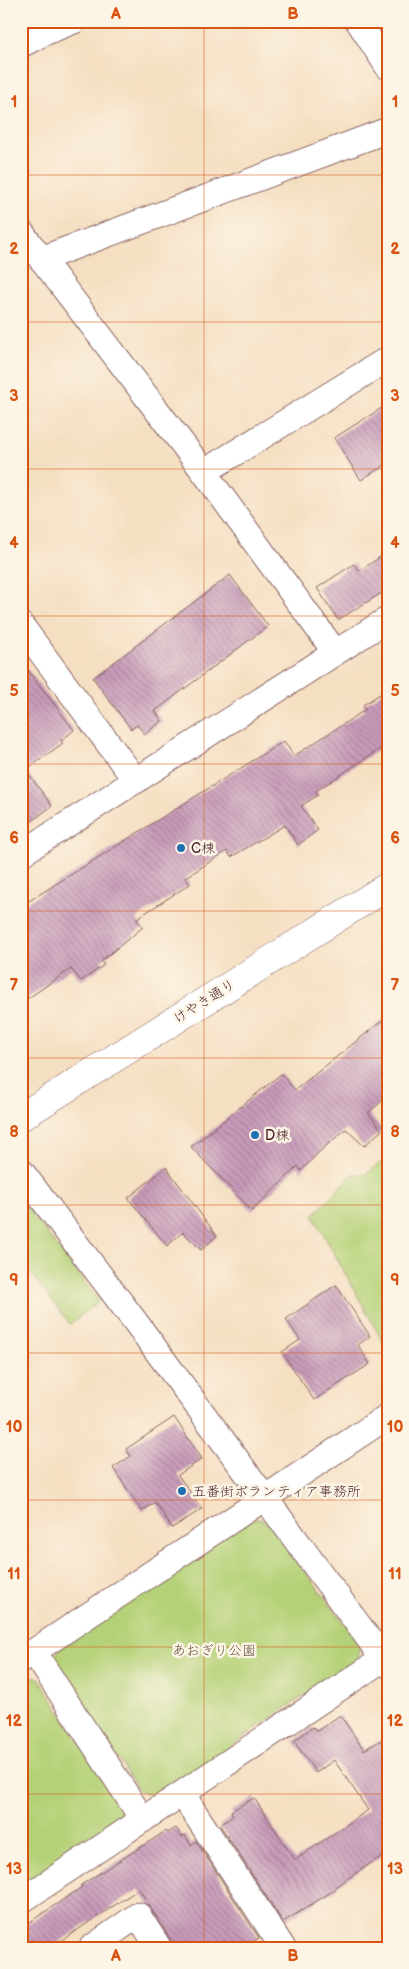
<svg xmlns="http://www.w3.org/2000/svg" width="409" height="1969" font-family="'Balsamiq Sans','Klee One',sans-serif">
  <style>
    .park { fill: #b5d177; stroke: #807851 }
    .building { fill: url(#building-back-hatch) }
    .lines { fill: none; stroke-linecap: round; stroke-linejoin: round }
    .street-casing { stroke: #866260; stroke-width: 27 }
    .secondary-casing { stroke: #866260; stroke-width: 29 }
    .street { stroke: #fff; stroke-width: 25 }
    .secondary { stroke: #fff; stroke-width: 28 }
    .grid { fill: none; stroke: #d8530f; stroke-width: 1; stroke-opacity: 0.55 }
    .poi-dot { fill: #1f6fb2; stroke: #fcf5e5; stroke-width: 2 }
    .labels { text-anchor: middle; stroke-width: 5; stroke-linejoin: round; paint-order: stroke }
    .poi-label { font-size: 14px; fill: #4a1f2b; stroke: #fcf5e5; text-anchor: start }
    .street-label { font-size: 14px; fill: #4a1f2b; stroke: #fcf5e5 }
    .park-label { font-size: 14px; fill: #6a5442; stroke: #fcf5e5 }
    .neatline { fill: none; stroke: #d8530f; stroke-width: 2 }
    .grid-label { font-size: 16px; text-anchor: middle; font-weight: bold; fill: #d8530f }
  </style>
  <defs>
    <pattern id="building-back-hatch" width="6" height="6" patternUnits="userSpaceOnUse" patternTransform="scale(1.25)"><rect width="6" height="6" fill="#c89bba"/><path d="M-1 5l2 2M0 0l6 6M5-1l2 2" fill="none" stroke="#a47e97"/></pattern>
  </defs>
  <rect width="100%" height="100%" fill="#fcf5e5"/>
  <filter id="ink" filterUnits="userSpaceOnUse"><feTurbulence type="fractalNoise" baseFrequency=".02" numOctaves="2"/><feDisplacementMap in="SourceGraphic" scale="10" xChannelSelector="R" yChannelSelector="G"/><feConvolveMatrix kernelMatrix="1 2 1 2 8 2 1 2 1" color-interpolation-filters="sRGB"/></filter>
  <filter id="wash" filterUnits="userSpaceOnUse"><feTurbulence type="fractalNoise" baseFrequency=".0096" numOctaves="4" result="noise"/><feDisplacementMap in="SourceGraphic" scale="20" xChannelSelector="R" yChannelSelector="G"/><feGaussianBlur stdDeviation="1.12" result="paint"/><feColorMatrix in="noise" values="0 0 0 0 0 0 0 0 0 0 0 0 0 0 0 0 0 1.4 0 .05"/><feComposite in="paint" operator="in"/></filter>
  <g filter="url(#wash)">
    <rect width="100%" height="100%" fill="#f5dfc2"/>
    <!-- park -->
    <g class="park">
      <polygon points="388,1157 388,1351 313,1215 353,1174 366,1174"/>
      <polygon points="21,1200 99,1301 70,1324 21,1261"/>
      <path d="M251,1518H258L270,1525L360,1644L358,1659L163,1792C153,1797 147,1797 138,1789L55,1663V1655L60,1648Z"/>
      <polygon points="26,1674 39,1678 123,1811 118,1822 21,1887 21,1676"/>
    </g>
    <g id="blocks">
      <!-- building -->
      <g class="building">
        <polygon points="388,404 388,463 361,480 334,438"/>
        <polygon points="388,552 388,589 338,620 317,588 354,564 359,571"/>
        <polygon points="230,575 268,626 155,711 162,721 145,734 137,725 131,729 93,678"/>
        <polygon points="21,661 74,730 61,741 63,743 26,770 52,806 21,829"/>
        <polygon points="388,689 388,764 380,749 316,791 318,795 301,806 318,830 298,845 285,825 231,857 227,851 185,878 190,884 136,919 143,927 101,961 104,965 81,981 71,969 21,1003 21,906 284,741 294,756 365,710 363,705"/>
        <polygon points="388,1016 388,1096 368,1113 382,1130 364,1146 346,1129 319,1152 301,1171 298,1166 252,1211 191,1147 281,1074 295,1090"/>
        <polygon points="166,1167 217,1236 201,1250 183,1232 167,1246 128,1198"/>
        <polygon points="336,1285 370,1336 358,1345 370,1364 314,1400 282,1352 300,1340 286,1319"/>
        <polygon points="174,1417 202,1459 178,1475 202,1509 172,1528 155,1502 142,1511 113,1468 131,1456 126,1449"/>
        <polygon points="340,1715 364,1750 388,1736 388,1852 335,1887 336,1889 283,1922 220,1825 233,1816 231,1811 254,1798 295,1860 368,1810 334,1760 316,1773 294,1741 313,1727 317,1731"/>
        <polygon points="176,1828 182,1837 185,1835 191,1845 196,1841 259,1938 243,1948 173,1948 171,1940 139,1889 50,1948 21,1948 21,1928 82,1887 81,1885 166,1831 168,1833"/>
      </g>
    </g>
  </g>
  <g filter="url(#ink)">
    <use href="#blocks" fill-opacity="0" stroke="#866260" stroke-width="1"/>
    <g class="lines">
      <!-- street casing -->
      <g class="street-casing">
        <g id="street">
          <polyline points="358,21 388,67"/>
          <polyline points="21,45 44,33 74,21"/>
          <polyline points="21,232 204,472 335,652"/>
          <polyline points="41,259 388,130"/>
          <polyline points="204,472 388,359"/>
          <polyline points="21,625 136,781"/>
          <polyline points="21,854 388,619"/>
          <polyline points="21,1171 134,1320 388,1665"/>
          <polyline points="34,1652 143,1820"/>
          <polyline points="21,1660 388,1416"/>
          <polyline points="183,1795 283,1948"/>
          <polyline points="21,1901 383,1659"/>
          <polyline points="91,1948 138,1915 159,1948"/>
        </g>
      </g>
      <!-- secondary casing -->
      <g class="secondary-casing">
        <polyline id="secondary" points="21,1117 388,886"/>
      </g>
      <!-- street -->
      <use href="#street" class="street"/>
      <!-- secondary -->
      <use href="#secondary" class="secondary"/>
    </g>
  </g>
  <!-- grid -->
  <path class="grid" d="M204,21V1948M21,175H388M21,322H388M21,469H388M21,616H388M21,764H388M21,911H388M21,1058H388M21,1205H388M21,1353H388M21,1500H388M21,1647H388M21,1794H388"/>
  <!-- markers -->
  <g class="poi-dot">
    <circle cx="181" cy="848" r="5"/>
    <circle cx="255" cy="1135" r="5"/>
    <circle cx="182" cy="1491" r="5"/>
  </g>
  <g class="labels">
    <!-- poi labels -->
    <g class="poi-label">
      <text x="191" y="853">C棟</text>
      <text x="265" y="1140">D棟</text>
      <text x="192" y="1496">五番街ボランティア事務所</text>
    </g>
    <!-- street labels -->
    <g class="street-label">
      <text transform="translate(204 1001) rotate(-32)" y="5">けやき通り</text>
    </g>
    <!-- park labels -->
    <g class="park-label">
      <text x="214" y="1655">あおぎり公園</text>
    </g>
  </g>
  <!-- margin -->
  <rect width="409" height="1969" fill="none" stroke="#fcf5e5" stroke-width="55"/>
  <rect x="28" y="28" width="354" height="1914" class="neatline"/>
  <g class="grid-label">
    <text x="116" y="19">A</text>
    <text x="293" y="19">B</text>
    <text x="14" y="107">1</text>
    <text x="395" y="107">1</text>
    <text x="14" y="254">2</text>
    <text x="395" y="254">2</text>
    <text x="14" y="401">3</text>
    <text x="395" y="401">3</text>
    <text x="14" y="548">4</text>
    <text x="395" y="548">4</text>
    <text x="14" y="696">5</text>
    <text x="395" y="696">5</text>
    <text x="14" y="843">6</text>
    <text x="395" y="843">6</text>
    <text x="14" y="990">7</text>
    <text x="395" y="990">7</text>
    <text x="14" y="1137">8</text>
    <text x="395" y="1137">8</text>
    <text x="14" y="1285">9</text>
    <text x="395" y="1285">9</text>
    <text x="14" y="1432">10</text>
    <text x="395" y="1432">10</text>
    <text x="14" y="1579">11</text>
    <text x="395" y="1579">11</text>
    <text x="14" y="1726">12</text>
    <text x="395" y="1726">12</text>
    <text x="14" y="1874">13</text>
    <text x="395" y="1874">13</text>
    <text x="116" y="1961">A</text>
    <text x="293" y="1961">B</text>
  </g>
</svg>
